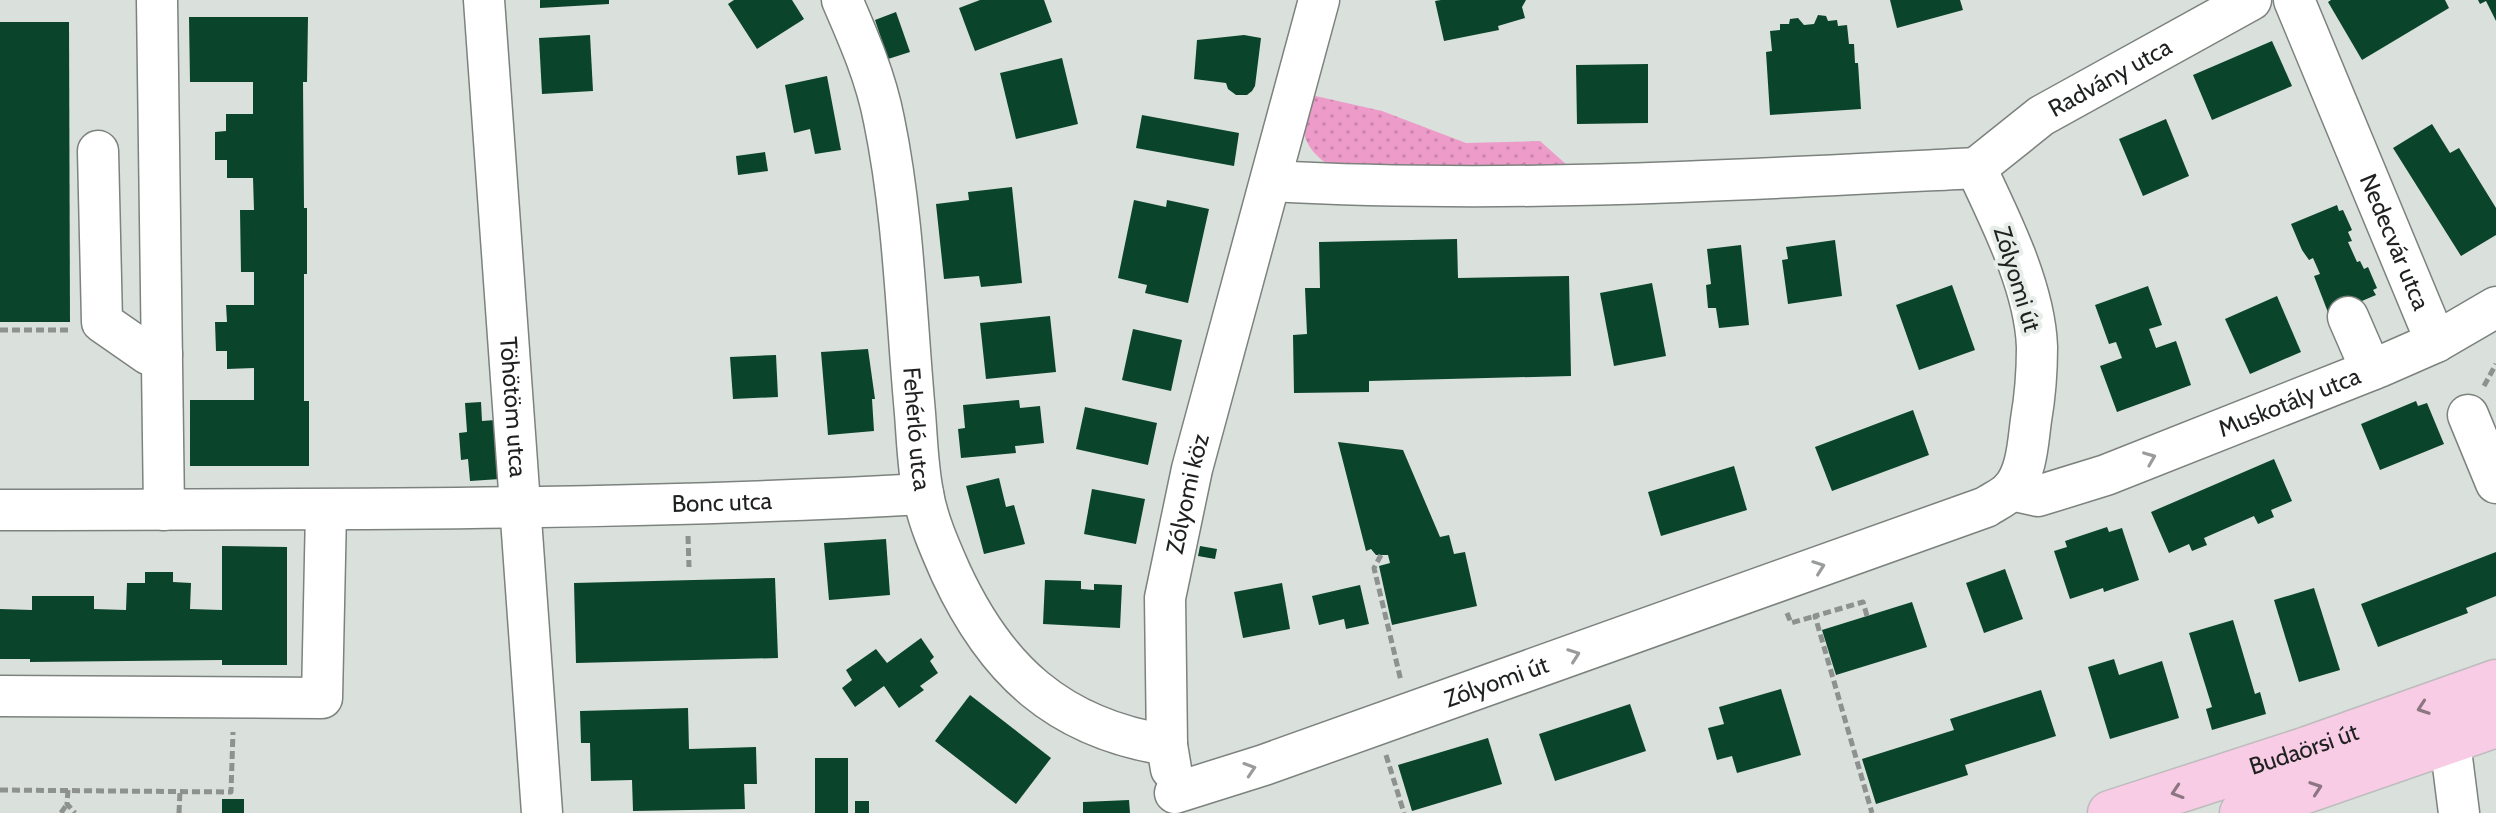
<svg xmlns="http://www.w3.org/2000/svg" width="2496" height="813" font-family="Cabin,sans-serif">
  <style>
    .grass { fill: url(#grass-dots) }
    .building { fill: #0a442b }
    .lines { fill: none; stroke-linecap: round; stroke-linejoin: round }
    .minor-casing { stroke: #7c827e; stroke-width: 43 }
    .major-casing { stroke: #bcbcbc; stroke-width: 47 }
    .path { stroke: #8d918f; stroke-width: 5; stroke-dasharray: 8 4; stroke-linecap: butt }
    .minor { stroke: #fff; stroke-width: 40 }
    .major { stroke: #f8cce5; stroke-width: 44 }
    .oneway { stroke: #9a9b9b }
    .oneway2 { stroke: #8c7682 }
    .labels { text-anchor: middle; stroke-width: 8; stroke-linejoin: round; paint-order: stroke }
    .street-label { font-size: 24px; fill: #1f2120; stroke: #e7ede9 }
  </style>
  <defs>
    <pattern id="grass-dots" width="8" height="8" patternUnits="userSpaceOnUse" patternTransform="scale(2)"><rect width="8" height="8" fill="#ed9bc8"/><path d="M2 2h.1M6 6h.1" fill="none" stroke="#cb85ac" stroke-width="1.8" stroke-linecap="round"/></pattern>
  </defs>
  <rect width="100%" height="100%" fill="#dae0dc"/>
  <!-- grass -->
  <path class="grass" d="M1311,95L1382,111L1466,143L1540,141L1568,166L1340,172C1306,153 1294,132 1311,95Z"/>
  <!-- building -->
  <g class="building">
    <polygon points="540,0 609,0 609,4 540,8"/>
    <polygon points="734,0 792,0 804,19 757,49 728,4"/>
    <polygon points="980,0 1044,0 1052,22 975,51 959,8"/>
    <polygon points="1441,0 1526,0 1522,7 1525,18 1498,26 1499,30 1444,41 1435,1"/>
    <polygon points="1890,0 1960,0 1963,10 1897,28"/>
    <polygon points="2331,0 2445,0 2449,8 2362,60 2328,2"/>
    <polygon points="2478,0 2496,0 2496,21 2486,1 2480,4"/>
    <polygon points="896,12 910,52 888,59 875,20"/>
    <polygon points="1818,15 1826,16 1828,21 1837,20 1838,26 1847,25 1849,44 1854,44 1855,63 1858,63 1861,109 1770,115 1766,52 1772,51 1770,31 1780,30 1780,24 1789,24 1790,19 1798,18 1804,25 1814,24"/>
    <polygon points="189,17 308,17 307,82 303,82 304,208 307,208 307,274 304,274 304,401 309,401 309,466 190,466 190,400 254,400 254,368 227,369 227,351 216,351 215,322 227,322 226,305 254,305 254,272 241,272 240,210 254,210 253,178 227,178 227,160 215,160 215,132 226,131 226,114 253,114 253,82 190,82"/>
    <polygon points="0,22 69,22 70,322 0,322"/>
    <polygon points="590,35 593,91 542,94 539,38"/>
    <polygon points="1244,35 1261,38 1255,86 1252,91 1247,95 1236,95 1228,89 1226,83 1194,79 1197,40"/>
    <polygon points="2272,41 2292,86 2212,120 2193,75"/>
    <polygon points="1062,58 1078,124 1016,139 1000,73"/>
    <polygon points="1648,64 1648,123 1577,124 1576,65"/>
    <polygon points="827,76 841,150 815,154 810,129 794,133 785,85"/>
    <polygon points="1142,115 1239,133 1234,166 1136,148"/>
    <polygon points="2166,119 2189,176 2143,196 2119,139"/>
    <polygon points="2432,124 2450,153 2459,148 2496,208 2496,235 2461,256 2393,148"/>
    <polygon points="765,152 768,171 738,175 736,156"/>
    <polygon points="1012,187 1022,283 981,287 979,276 944,279 936,204 969,200 968,192"/>
    <polygon points="1134,200 1166,207 1167,200 1209,209 1188,303 1145,293 1147,285 1118,278"/>
    <polygon points="2337,205 2339,211 2343,210 2352,230 2348,232 2352,241 2348,242 2357,262 2360,261 2364,269 2368,267 2377,288 2373,290 2376,295 2329,315 2314,276 2320,274 2313,258 2309,260 2302,250 2291,224"/>
    <polygon points="1457,239 1458,278 1569,276 1571,376 1369,381 1369,392 1294,393 1293,335 1307,334 1305,288 1320,288 1319,242"/>
    <polygon points="1835,240 1842,296 1788,304 1782,260 1788,259 1786,247"/>
    <polygon points="1741,245 1749,325 1719,328 1716,308 1708,308 1706,285 1711,284 1707,249"/>
    <polygon points="1652,283 1666,356 1614,366 1600,293"/>
    <polygon points="1952,285 1975,350 1919,370 1896,305"/>
    <polygon points="2148,286 2162,325 2149,329 2156,348 2176,341 2191,385 2117,412 2100,366 2122,358 2116,342 2109,344 2095,305"/>
    <polygon points="2277,296 2301,352 2250,374 2225,319"/>
    <polygon points="1050,316 1056,372 986,379 980,323"/>
    <polygon points="1133,329 1182,340 1171,391 1122,380"/>
    <polygon points="868,349 875,399 872,399 874,431 828,435 821,352"/>
    <polygon points="776,355 778,397 733,399 730,357"/>
    <polygon points="1019,400 1020,408 1040,406 1044,443 1015,446 1016,453 961,458 958,429 965,428 963,405"/>
    <polygon points="2416,401 2418,406 2427,403 2444,444 2380,470 2361,424"/>
    <polygon points="481,402 482,421 495,420 500,479 470,481 468,459 461,460 459,433 467,432 465,403"/>
    <polygon points="1085,407 1157,423 1148,465 1076,449"/>
    <polygon points="1913,410 1929,455 1832,491 1815,447"/>
    <polygon points="1338,442 1403,450 1440,537 1449,535 1454,554 1465,552 1477,606 1392,625 1379,566 1390,563 1388,555 1376,555 1371,549 1366,551"/>
    <polygon points="2274,459 2292,501 2271,510 2274,517 2258,524 2254,516 2204,538 2207,545 2192,551 2189,544 2169,553 2151,512"/>
    <polygon points="1734,466 1747,510 1661,536 1648,492"/>
    <polygon points="999,478 1006,507 1014,505 1025,544 984,554 966,486"/>
    <polygon points="1092,489 1145,499 1136,544 1084,534"/>
    <polygon points="2107,527 2109,532 2122,528 2139,580 2104,592 2103,588 2070,599 2054,551 2067,547 2065,541"/>
    <polygon points="886,539 890,595 829,600 824,543"/>
    <polygon points="222,546 287,547 287,665 222,665 222,660 30,662 30,659 0,659 0,609 32,610 32,596 94,596 94,609 126,610 127,583 145,583 145,572 173,572 173,582 191,583 190,609 222,610"/>
    <polygon points="1200,546 1217,549 1215,559 1198,556"/>
    <polygon points="2496,552 2496,596 2466,608 2468,613 2378,647 2361,604"/>
    <polygon points="2005,569 2023,619 1984,633 1966,583"/>
    <polygon points="775,578 778,658 576,663 574,583"/>
    <polygon points="1045,580 1081,581 1081,589 1094,590 1094,584 1122,585 1120,628 1043,624"/>
    <polygon points="1282,583 1290,629 1243,638 1234,592"/>
    <polygon points="1360,585 1369,624 1346,629 1344,619 1319,625 1312,596"/>
    <polygon points="2314,588 2340,670 2299,682 2274,600"/>
    <polygon points="1912,602 1927,647 1836,675 1822,630"/>
    <polygon points="2233,620 2255,694 2260,692 2266,714 2212,730 2206,709 2212,707 2189,633"/>
    <polygon points="921,638 934,657 930,661 938,673 920,686 924,690 899,708 884,686 855,707 842,688 852,680 846,670 876,649 887,663"/>
    <polygon points="2114,659 2119,675 2162,661 2179,718 2110,739 2088,667"/>
    <polygon points="1781,689 1801,755 1737,773 1732,756 1717,760 1708,728 1724,724 1719,707"/>
    <polygon points="2041,690 2056,736 1965,765 1968,775 1876,804 1862,759 1954,730 1950,719"/>
    <polygon points="970,695 1051,758 1016,804 935,741"/>
    <polygon points="1630,704 1646,751 1555,781 1539,734"/>
    <polygon points="688,708 689,749 756,747 757,784 744,784 745,809 633,811 632,780 591,781 590,743 581,743 580,711"/>
    <polygon points="1488,738 1502,784 1412,811 1398,765"/>
    <rect x="815" y="758" width="33" height="55"/>
    <rect x="222" y="799" width="22" height="14"/>
    <polygon points="1129,800 1130,813 1083,813 1083,802"/>
    <rect x="855" y="801" width="14" height="12"/>
  </g>
  <g class="lines">
    <!-- minor casing -->
    <g class="minor-casing">
      <g id="minor">
        <polyline points="157,0 164,510"/>
        <path id="s1" d="M484,0L542,813"/>
        <path id="s2" d="M842,0C859,39 876,78 884,120C903,212 906,309 914,402C917,432 917,463 923,493C927,519 940,548 951,573C996,670 1058,728 1167,745"/>
        <path id="s3" d="M2294,0L2436,342"/>
        <polyline points="98,151 102,322 148,354 162,354"/>
        <path id="s4" d="M1976,168L2041,116L2251,0"/>
        <polyline points="2348,317 2371,370"/>
        <polyline points="2468,415 2496,483"/>
        <path id="s5" d="M2011,490L2038,496L2106,475L2379,367L2436,342L2496,307"/>
        <path id="s6" d="M0,510C308,509 615,511 923,494"/>
        <polyline points="0,696 322,698 326,511"/>
        <polyline points="2450,742 2459,813"/>
        <path id="s7" d="M1171,769L1167,745L1165,598L1192,469L1319,0"/>
        <path id="s8" d="M1175,793L1264,765L1986,507C1993,502 2005,497 2011,490C2027,473 2028,442 2031,420C2035,397 2037,371 2037,347C2035,288 2001,221 1976,168C1742,180 1506,194 1272,181"/>
      </g>
    </g>
    <!-- major casing -->
    <g class="major-casing">
      <g id="major">
        <path id="s9" d="M2110,813L2307,749L2496,682"/>
        <polyline points="2242,813 2496,725"/>
      </g>
    </g>
    <!-- path -->
    <g class="path">
      <polyline points="0,330 70,330"/>
      <polyline points="2484,386 2496,364"/>
      <polyline points="688,536 689,567"/>
      <polyline points="1381,555 1374,568 1401,681"/>
      <polyline points="1787,613 1791,623 1815,616"/>
      <polyline points="1867,616 1863,602 1815,616 1872,813"/>
      <polyline points="1386,755 1404,813"/>
      <polyline points="0,790 231,792 233,732"/>
      <polyline points="68,790 67,804 75,813"/>
      <polyline points="61,813 67,804"/>
      <polyline points="179,813 180,791"/>
    </g>
    <!-- minor -->
    <use href="#minor" class="minor"/>
    <!-- major -->
    <use href="#major" class="major"/>
  </g>
  <!-- one-way arrows -->
  <defs><path id="oneway-chevron" d="M-2-3.5L2.5 0L-2 3.5" fill="none" stroke-width="1.6" stroke-linecap="round" stroke-linejoin="round" transform="scale(2)"/></defs>
  <g class="oneway">
    <use href="#oneway-chevron" transform="translate(2150 458) rotate(-22)"/>
    <use href="#oneway-chevron" transform="translate(1819 567) rotate(-20)"/>
    <use href="#oneway-chevron" transform="translate(1574 655) rotate(-20)"/>
    <use href="#oneway-chevron" transform="translate(1250 769) rotate(-18)"/>
  </g>
  <g class="oneway2">
    <use href="#oneway-chevron" transform="translate(2423 708) rotate(161)"/>
    <use href="#oneway-chevron" transform="translate(2316 788) rotate(-19)"/>
    <use href="#oneway-chevron" transform="translate(2177 792) rotate(162)"/>
  </g>
  <g class="labels">
    <!-- street labels -->
    <g class="street-label">
      <text dy="8" stroke="none"><textPath href="#s4" startOffset="162">Radvány utca</textPath></text>
      <text dy="8" stroke="none"><textPath href="#s3" startOffset="262">Nedecvár utca</textPath></text>
      <text transform="translate(2017 279) rotate(73)" y="8">Zólyomi út</text>
      <text dy="8" stroke="none"><textPath href="#s5" startOffset="296">Muskotály utca</textPath></text>
      <text dy="8" stroke="none"><textPath href="#s1" startOffset="408">Töhötöm utca</textPath></text>
      <text dy="8" stroke="none"><textPath href="#s2" startOffset="438">Fehérló utca</textPath></text>
      <text dy="8" stroke="none"><textPath href="#s7" startOffset="278">Zólyomi köz</textPath></text>
      <text dy="8" stroke="none"><textPath href="#s6" startOffset="722">Bonc utca</textPath></text>
      <text dy="8" stroke="none"><textPath href="#s8" startOffset="340">Zólyomi út</textPath></text>
      <text dy="8" stroke="none"><textPath href="#s9" startOffset="204">Budaörsi út</textPath></text>
    </g>
  </g>
</svg>
